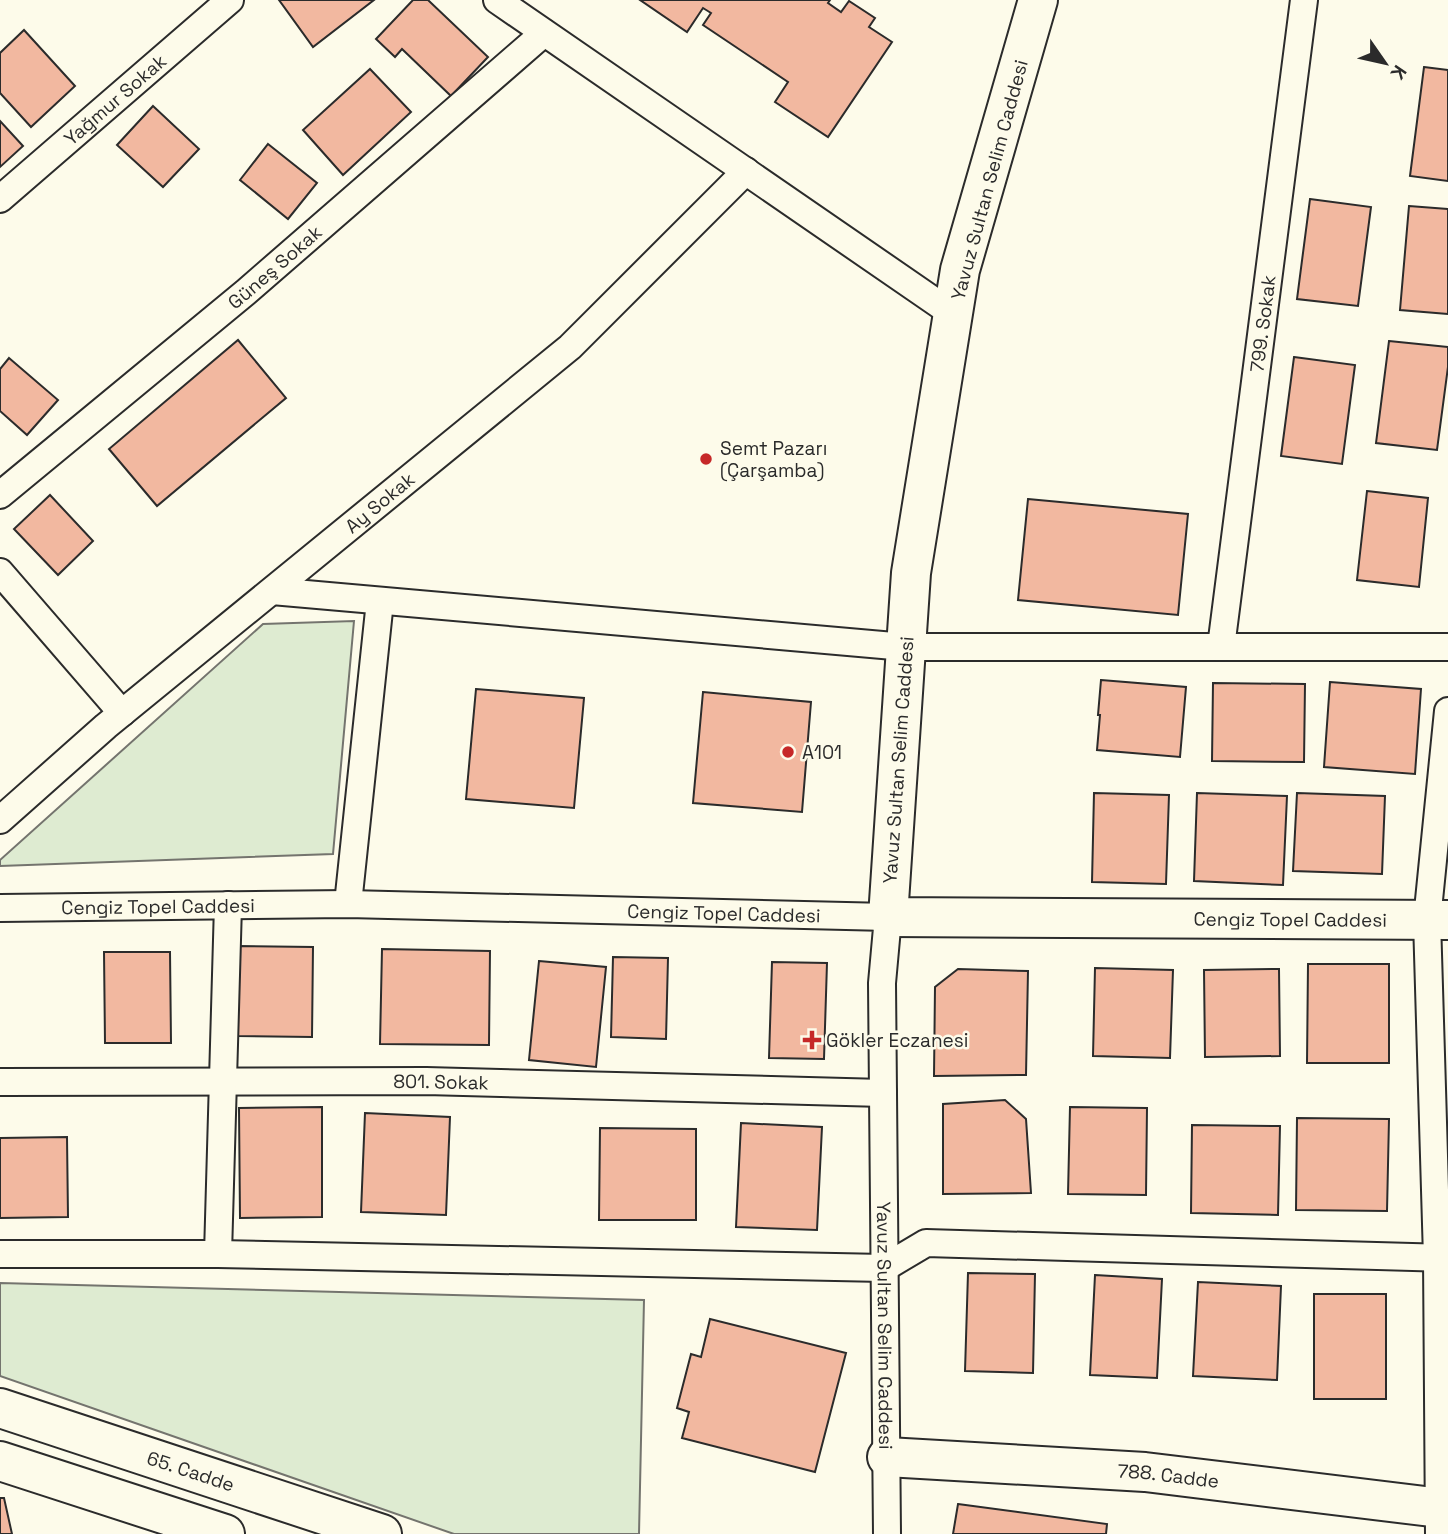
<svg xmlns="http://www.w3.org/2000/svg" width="1448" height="1534" font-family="'Space Grotesk',sans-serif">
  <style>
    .green { fill: #deebd1; stroke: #74746e; stroke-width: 2 }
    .building { fill: #f2b8a0; stroke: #2b2b2b; stroke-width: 2 }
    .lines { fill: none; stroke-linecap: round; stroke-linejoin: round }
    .street-casing { stroke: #2b2b2b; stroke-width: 30 }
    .secondary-casing { stroke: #2b2b2b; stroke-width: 42 }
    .street { stroke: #fdfbea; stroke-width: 26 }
    .secondary { stroke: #fdfbea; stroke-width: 38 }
    .poi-dot { fill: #c62828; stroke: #fdfbea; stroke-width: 2.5 }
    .labels { text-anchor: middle; stroke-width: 5; stroke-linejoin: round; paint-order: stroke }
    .street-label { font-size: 19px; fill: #2b2b2b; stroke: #fdfbea }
    .poi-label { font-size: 19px; fill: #2b2b2b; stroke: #fdfbea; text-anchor: start }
  </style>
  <rect width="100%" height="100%" fill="#fdfbea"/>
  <!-- green -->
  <g class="green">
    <polygon points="354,621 333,854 0,866 0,860 263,624"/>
    <polygon points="0,1283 644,1300 639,1534 454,1534 0,1376"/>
  </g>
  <!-- building -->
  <g class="building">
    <polygon points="279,0 374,0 313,47"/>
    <polygon points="413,0 428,0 488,57 451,96 402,49 395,57 376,39"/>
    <polygon points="640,0 830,0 828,3 841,12 849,1 875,18 869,27 892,42 828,137 775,102 788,82 703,25 711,13 703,8 687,32"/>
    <polygon points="24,30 75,86 31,127 0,93 0,53"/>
    <polygon points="1424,67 1448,70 1448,181 1410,176"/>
    <polygon points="370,69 411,112 343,175 303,130"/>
    <polygon points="153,106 199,149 163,187 117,145"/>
    <polygon points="0,121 23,146 0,167"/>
    <polygon points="268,144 317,183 288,219 240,180"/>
    <polygon points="1310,199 1371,207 1358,306 1297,299"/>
    <polygon points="1409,206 1448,209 1448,314 1400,310"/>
    <polygon points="238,340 286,398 157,506 109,449"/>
    <polygon points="1389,341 1448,347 1448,367 1437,450 1376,443"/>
    <polygon points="1294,357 1355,365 1342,464 1281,456"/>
    <polygon points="9,358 58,400 27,435 0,411 0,369"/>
    <polygon points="1367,491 1428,498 1419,587 1357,580"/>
    <polygon points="50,495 93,541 58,575 14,529"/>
    <polygon points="1028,499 1188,514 1178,615 1018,600"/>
    <polygon points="1101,680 1186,687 1180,757 1097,750 1100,715 1098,715"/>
    <polygon points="1330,682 1421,689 1415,774 1324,767"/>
    <polygon points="1213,683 1305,684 1304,762 1212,761"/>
    <polygon points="476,689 584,698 574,808 466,799"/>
    <polygon points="703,692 811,702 802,812 693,803"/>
    <polygon points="1094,793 1169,795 1166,884 1092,882"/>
    <polygon points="1197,793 1287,796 1283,885 1194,881"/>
    <polygon points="1297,793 1385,796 1382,874 1293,871"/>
    <polygon points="238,946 313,947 312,1037 237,1036"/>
    <polygon points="382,949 490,951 489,1045 380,1044"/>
    <polygon points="104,952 170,952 171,1043 105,1043"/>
    <polygon points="613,957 668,958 666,1039 611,1037"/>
    <polygon points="539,961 606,967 596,1067 529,1060"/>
    <polygon points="772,962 827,963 824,1059 769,1058"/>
    <polygon points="1308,964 1389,964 1389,1063 1307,1063"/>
    <polygon points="1095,968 1173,970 1170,1058 1093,1056"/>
    <polygon points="958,969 1028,971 1026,1075 934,1076 935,987"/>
    <polygon points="1279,969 1280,1056 1205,1057 1204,970"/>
    <polygon points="1005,1100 1026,1119 1031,1193 943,1194 943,1104"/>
    <polygon points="322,1107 322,1217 240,1218 239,1108"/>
    <polygon points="1070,1107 1147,1108 1146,1195 1068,1194"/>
    <polygon points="365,1113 450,1117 446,1215 361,1212"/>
    <polygon points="1297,1118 1389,1119 1387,1211 1296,1210"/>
    <polygon points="741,1123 822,1127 817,1230 736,1227"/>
    <polygon points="1192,1125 1280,1126 1278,1215 1191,1213"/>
    <polygon points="600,1128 696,1129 696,1220 599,1220"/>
    <polygon points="67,1137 68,1217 0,1218 0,1138"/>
    <polygon points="968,1273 1035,1274 1033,1373 965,1371"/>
    <polygon points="1095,1275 1162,1279 1157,1378 1090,1375"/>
    <polygon points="1198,1282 1281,1286 1277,1380 1193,1376"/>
    <rect x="1314" y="1294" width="72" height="105"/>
    <polygon points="710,1319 846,1353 815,1472 682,1438 689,1412 677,1408 691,1354 701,1357"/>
    <polygon points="0,1498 4,1498 12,1534 0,1534"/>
    <polygon points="958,1504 1107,1524 1106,1534 953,1534"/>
  </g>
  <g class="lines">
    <!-- street casing -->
    <g class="street-casing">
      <g id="street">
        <polyline points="497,0 953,314"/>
        <path id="s1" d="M0,199L230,0"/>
        <path id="s2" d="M0,495L246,292L544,33"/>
        <polyline points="0,572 122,713"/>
        <polyline points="272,591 905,647 1448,647"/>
        <path id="s3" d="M1221,647L1304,0"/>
        <path id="s4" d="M0,820L106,726L570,347L746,171"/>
        <polyline points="348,904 380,601"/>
        <path id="s5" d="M0,908L348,904L888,917L882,983L887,1534"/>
        <path id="s6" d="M0,1082L426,1081L883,1093"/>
        <polyline points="0,1254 218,1254 884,1268 926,1243 1448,1258"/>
        <polyline points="218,1254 228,905"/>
        <polyline points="1439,1534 1437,1257 1427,920 1448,711"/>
      </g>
    </g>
    <!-- secondary casing -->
    <g class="secondary-casing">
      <g id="secondary">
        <path id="s7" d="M1038,0L960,270L911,573L888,917L1448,920"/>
        <path id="s8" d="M0,1408L382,1534"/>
        <path id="s9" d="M887,1457L1145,1472L1448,1509"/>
        <polyline points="0,1461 225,1534"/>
      </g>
    </g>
    <!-- street -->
    <use href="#street" class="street"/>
    <!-- secondary -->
    <use href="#secondary" class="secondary"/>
  </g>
  <!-- markers -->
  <g class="poi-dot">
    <circle cx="706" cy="459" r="7"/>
    <circle cx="788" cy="752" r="7"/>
    <path d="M808.5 1029.5h7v7h7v7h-7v7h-7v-7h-7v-7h7z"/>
  </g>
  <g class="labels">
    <!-- street labels -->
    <g class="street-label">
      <text dy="7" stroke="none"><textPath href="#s1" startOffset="152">Yağmur Sokak</textPath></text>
      <text transform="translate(989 180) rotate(-75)" y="7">Yavuz Sultan Selim Caddesi</text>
      <text dy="7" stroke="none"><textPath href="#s2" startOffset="357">Güneş Sokak</textPath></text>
      <text dy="7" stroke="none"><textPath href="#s3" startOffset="326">799. Sokak</textPath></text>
      <text dy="7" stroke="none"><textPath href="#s4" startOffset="495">Ay Sokak</textPath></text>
      <text transform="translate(898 760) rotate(-86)" y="7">Yavuz Sultan Selim Caddesi</text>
      <text dy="7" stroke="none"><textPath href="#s5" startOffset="158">Cengiz Topel Caddesi</textPath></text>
      <text dy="7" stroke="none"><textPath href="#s5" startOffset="724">Cengiz Topel Caddesi</textPath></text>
      <text dy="7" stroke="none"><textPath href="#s7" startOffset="1335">Cengiz Topel Caddesi</textPath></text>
      <text dy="7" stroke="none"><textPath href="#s6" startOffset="441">801. Sokak</textPath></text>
      <text dy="7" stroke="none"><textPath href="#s5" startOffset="1297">Yavuz Sultan Selim Caddesi</textPath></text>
      <text dy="7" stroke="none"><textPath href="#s8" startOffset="201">65. Cadde</textPath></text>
      <text dy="7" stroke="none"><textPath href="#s9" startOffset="282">788. Cadde</textPath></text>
    </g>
    <!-- poi labels -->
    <g class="poi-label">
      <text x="720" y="455">Semt Pazarı<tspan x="720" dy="22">(Çarşamba)</tspan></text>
      <text x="802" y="759">A101</text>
      <text x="826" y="1047">Gökler Eczanesi</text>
    </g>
  </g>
  <!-- north arrow -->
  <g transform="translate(1385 63) rotate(124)" stroke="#fdfbea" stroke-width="5" paint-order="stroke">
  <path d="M0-5L12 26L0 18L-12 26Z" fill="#2b2b2b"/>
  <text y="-10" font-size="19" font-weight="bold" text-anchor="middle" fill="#2b2b2b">K</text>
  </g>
</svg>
